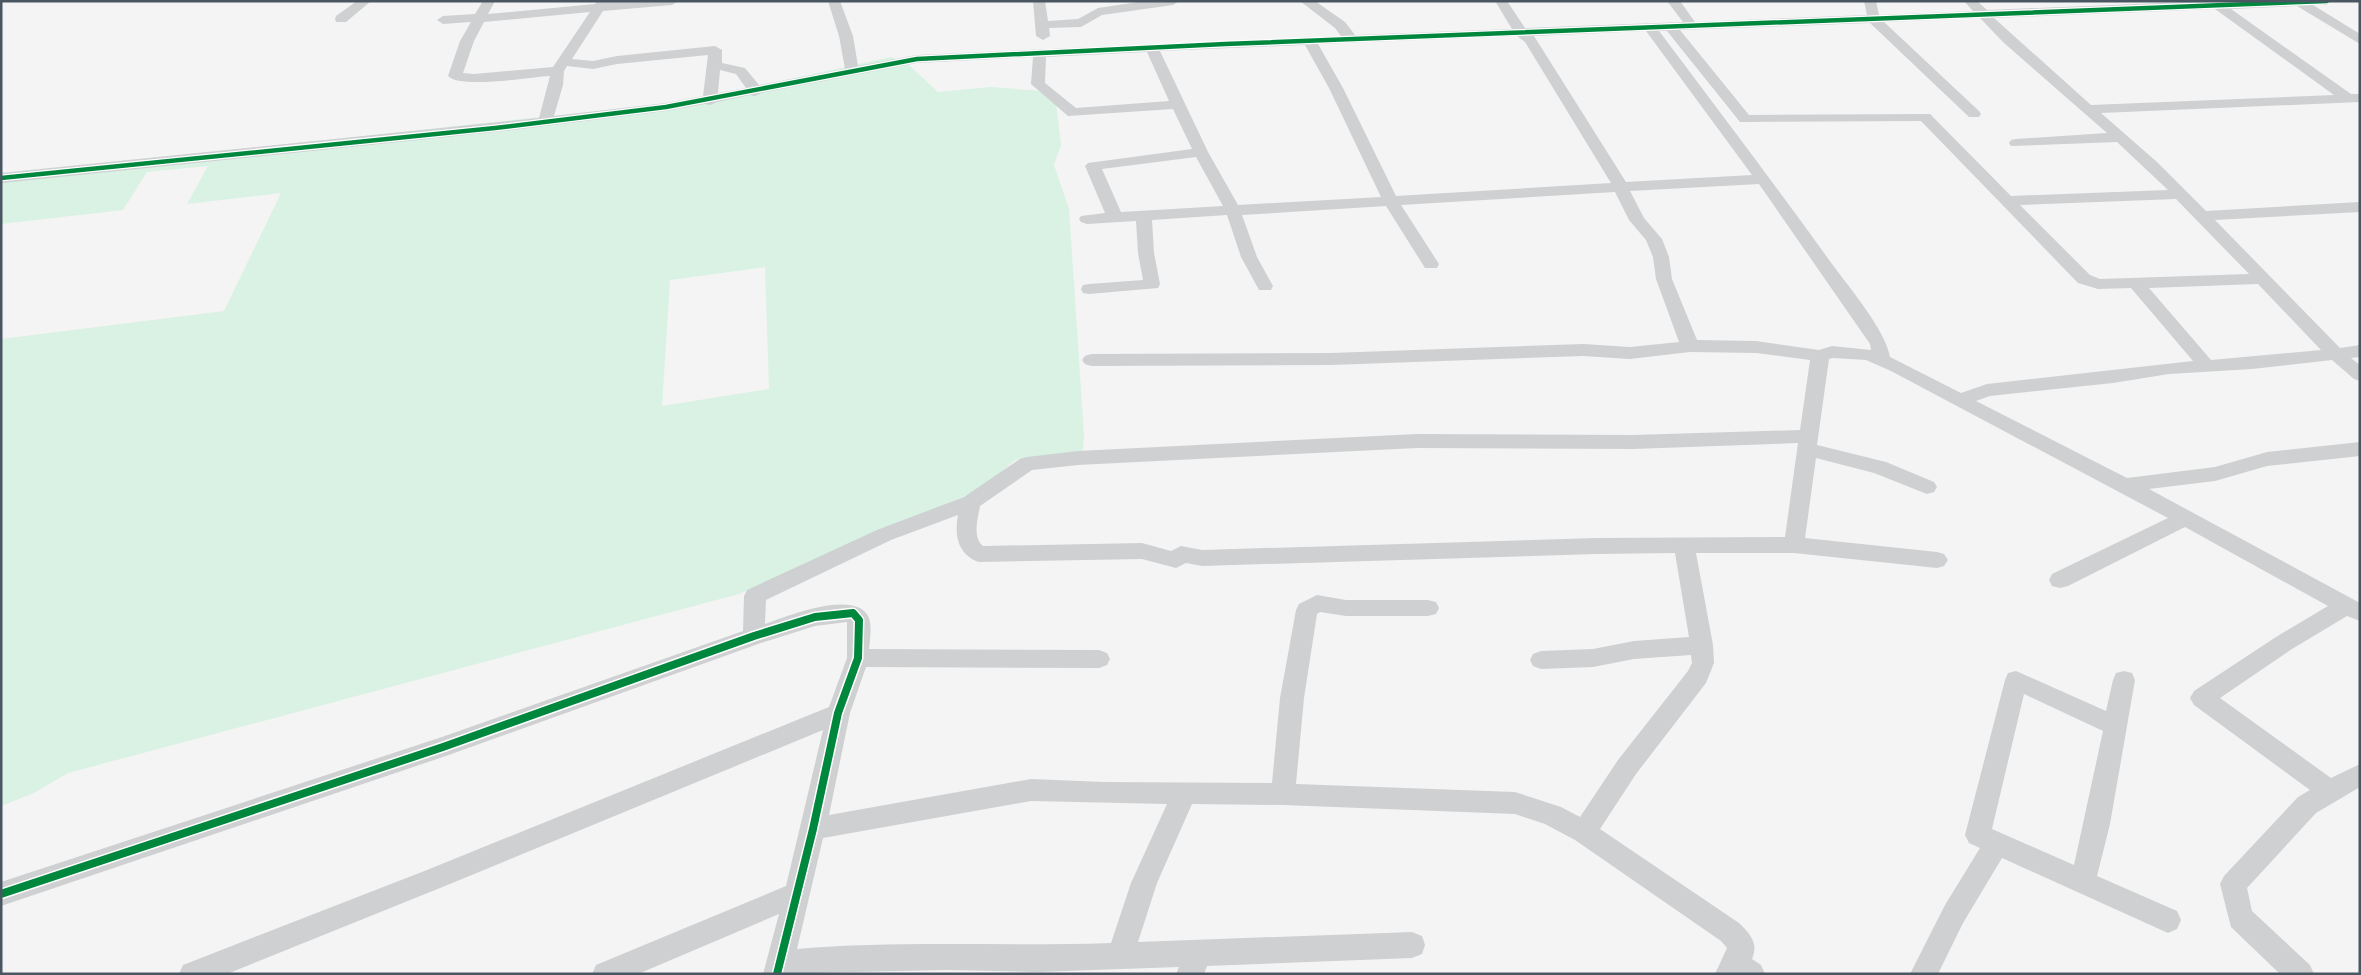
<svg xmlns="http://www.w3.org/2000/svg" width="2361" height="975" font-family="'Titillium Web',sans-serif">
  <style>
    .green { fill: #d9f2e3; fill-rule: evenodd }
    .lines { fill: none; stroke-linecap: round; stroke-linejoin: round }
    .minor { fill: #ced0d2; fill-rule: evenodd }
    .cycleway-far1-casing { stroke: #fff; stroke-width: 7 }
    .cycleway-casing { stroke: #fff; stroke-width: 11 }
    .cycleway-far1 { stroke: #00873e; stroke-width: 4.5 }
    .cycleway { stroke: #00873e; stroke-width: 8 }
  </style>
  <rect width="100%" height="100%" fill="#f4f4f4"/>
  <!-- green -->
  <path class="green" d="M891,57L909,65L938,92L991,87L1042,91L1056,103L1061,145L1054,165L1069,209L1084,435L1083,451L1015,460L983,488L739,594L68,773L34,793L1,806V339L224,311L281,193L187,204L208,166L147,172L123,210L1,224V175L662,104L717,95ZM765,267L769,389L662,406L670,280Z"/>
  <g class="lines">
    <!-- minor -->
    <g class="minor">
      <polygon points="357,1 371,1 346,22 336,22 335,19 336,16"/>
      <path d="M483,1H495L488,14L595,4L597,1H678L672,5L603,11L572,59L593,61L617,56L715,46L722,50V63L745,68L759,85L845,69L839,36L828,1H840L853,36L858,66L917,55L1341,36L1335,28L1300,1H1315L1345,22L1355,35L1512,29L1495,1H1507L1525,28L1683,22L1667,1H1680L1695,22L1867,15L1864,1H1876L1879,15L1973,11L1964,1H1977L1987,10L2210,1H2333L2327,5H2313L2360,34V44L2297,6L2231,9L2351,94H2360V102L2101,113L2157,162L2206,211L2360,202V212L2215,220L2340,348L2360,345V357L2351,358L2360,365V381L2354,379L2332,360L2252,369L2169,374L2113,383L1990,396L1976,401L2127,478L2215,467L2267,452L2360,442V456L2267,466L2215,481L2149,489L2360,603V621L2347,616L2292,649L2220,698L2331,778L2360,764V787L2316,813L2247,888L2252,911L2310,965L2314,974H2280L2231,927L2220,884L2224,876L2298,797L2310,790L2194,705L2190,698L2194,691L2276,637L2328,606L2185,527L2068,586L2060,588L2052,586L2049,580L2052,574L2168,518L1891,371L1866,360L1833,358L1829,359L1817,445L1886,462L1934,482L1937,487L1934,492L1927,494L1874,473L1816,458L1805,538L1937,552L1944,554L1948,560L1944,566L1937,568L1794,553H1696L1713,645L1714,663L1706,683L1636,774L1600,829L1739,923C1750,934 1759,943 1752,959L1761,965L1765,974H1715L1727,948L1721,941L1575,840L1545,824L1515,814L1283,805L1192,804L1157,883L1138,942L1412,932L1422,936L1425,945L1422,954L1412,958L1207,966L1204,974H1176L1179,967L1038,972L946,970L763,974L779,914L638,974H592L596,965L786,886L823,730L445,886L227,974H179L183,965L427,870L829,707L847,658V622L815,626L761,643L443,757L1,906V882L442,737L743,631L744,596L747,590L877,530L964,497L1020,459L1027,457L1078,451L1417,434L1633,435L1800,430L1810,360L1756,353L1690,352L1630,359L1583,356L1331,365L1091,366L1085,364L1082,360L1085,356L1091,354L1331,353L1583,344L1630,347L1679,342L1656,279L1653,257L1646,240L1629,220L1615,192L1401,205L1439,264L1437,268H1425L1386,206L1242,215L1257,257L1273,286L1271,290H1259L1241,257L1227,215L1152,220L1154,253L1160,284L1158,288L1089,294L1083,293L1081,289L1083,285L1089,284L1143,280L1138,253L1136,221L1087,224L1081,222L1079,219L1081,216L1105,213L1085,166L1088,163L1192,149L1173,109L1068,116L1031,84L1033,57L917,63L761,93L755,96L750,95L717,102L710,105L705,104L666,111L495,132L1,183V173L539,118L550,76C532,77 459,89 448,76L460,41L471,22L443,24L437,20L443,16L475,14ZM2215,9L2334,95L2091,105L1994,18ZM590,12L553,67L474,74L463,73L474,41L484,22ZM1980,18L2003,42L2107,133L2016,139L2011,140L2009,143L2011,146L2117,142L2168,190L2011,196L1930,114L1749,115L1680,30L1870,23L1969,117H1979L1981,114L1979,111L1884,22ZM1646,31L1752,175L1626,182L1534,36ZM1659,31H1667L1740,122L1921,121L2078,283L2098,289L2131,288L2193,361L1987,384L1961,393L1890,357C1886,331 1849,287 1832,264C1775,185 1717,108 1659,31ZM1517,36L1525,42L1611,183L1396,196L1343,88L1318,44ZM1305,45L1329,88L1381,197L1238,205L1208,152L1160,51ZM1147,52L1169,101L1076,108L1045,83L1046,57ZM708,55L703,96L666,103L554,116L563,85L564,71L567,66L593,69L617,64ZM720,70L736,74L746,88L718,93ZM1196,157L1223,206L1121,212L1102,169ZM1759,184L1870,344L1871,350L1832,346L1819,350L1756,341L1697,340L1672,279L1669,257L1662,239L1644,218L1630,191ZM2176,199L2249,274L2100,279L2090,275L2020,205ZM2258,284L2321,350L2211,360L2149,288ZM1798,443L1785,537L1596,538L1202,550L1181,546L1171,551L1142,543L983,546C972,537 978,518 980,506L1032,470L1078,465L1417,448L1633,449ZM958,515C954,535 958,555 979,562L1142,559L1176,568L1186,563L1202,566L1596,554L1675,553L1689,637L1634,641L1593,649L1541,651L1533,654L1530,660L1533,666L1541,669L1593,667L1634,659L1691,655L1692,663L1688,671L1618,760L1580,817L1561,807L1515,792L1296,784L1304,698L1317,614L1320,612L1346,616H1428L1436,614L1439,608L1436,602L1428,600H1346L1317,595L1299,604L1296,610L1280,698L1272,783L1104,782L1031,779L829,815L850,713L866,667L1099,668L1107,665L1110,659L1107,653L1099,650L869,649C870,640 872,627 869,618C857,588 787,616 765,624L766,600L891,540ZM1031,801L1167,804L1131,883L1111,943C1006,947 901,940 797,949L823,838Z"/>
      <polygon points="1033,1 1045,1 1048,21 1078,19 1098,8 1145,1 1179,1 1173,5 1102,15 1081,27 1049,28 1050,36 1043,40 1036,36"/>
      <path d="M2016,671L2106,711L2113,680L2116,673L2124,671L2132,673L2135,680L2110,824L2097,876L2177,911L2181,920L2177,929L2168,933L2002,858L1963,923L1938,974H1910L1945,905L1980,848L1969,843L1965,835L2005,680L2008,673ZM2024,694L2103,731L2074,865L1992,829Z"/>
    </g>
    <!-- cycleway-far1 casing -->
    <g class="cycleway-far1-casing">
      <polyline id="cycleway-far1" points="1,178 495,128 666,107 917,59 1225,44 2327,1"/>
    </g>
    <!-- cycleway casing -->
    <g class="cycleway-casing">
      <polyline id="cycleway" points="1,894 443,747 754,636 815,617 853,613 859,620 858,658 838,713 813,829 777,974"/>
    </g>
    <!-- cycleway-far1 -->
    <use href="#cycleway-far1" class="cycleway-far1"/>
    <!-- cycleway -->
    <use href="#cycleway" class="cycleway"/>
  </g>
  <!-- border -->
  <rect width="2361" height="975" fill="none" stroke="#4a5661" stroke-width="5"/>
</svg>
